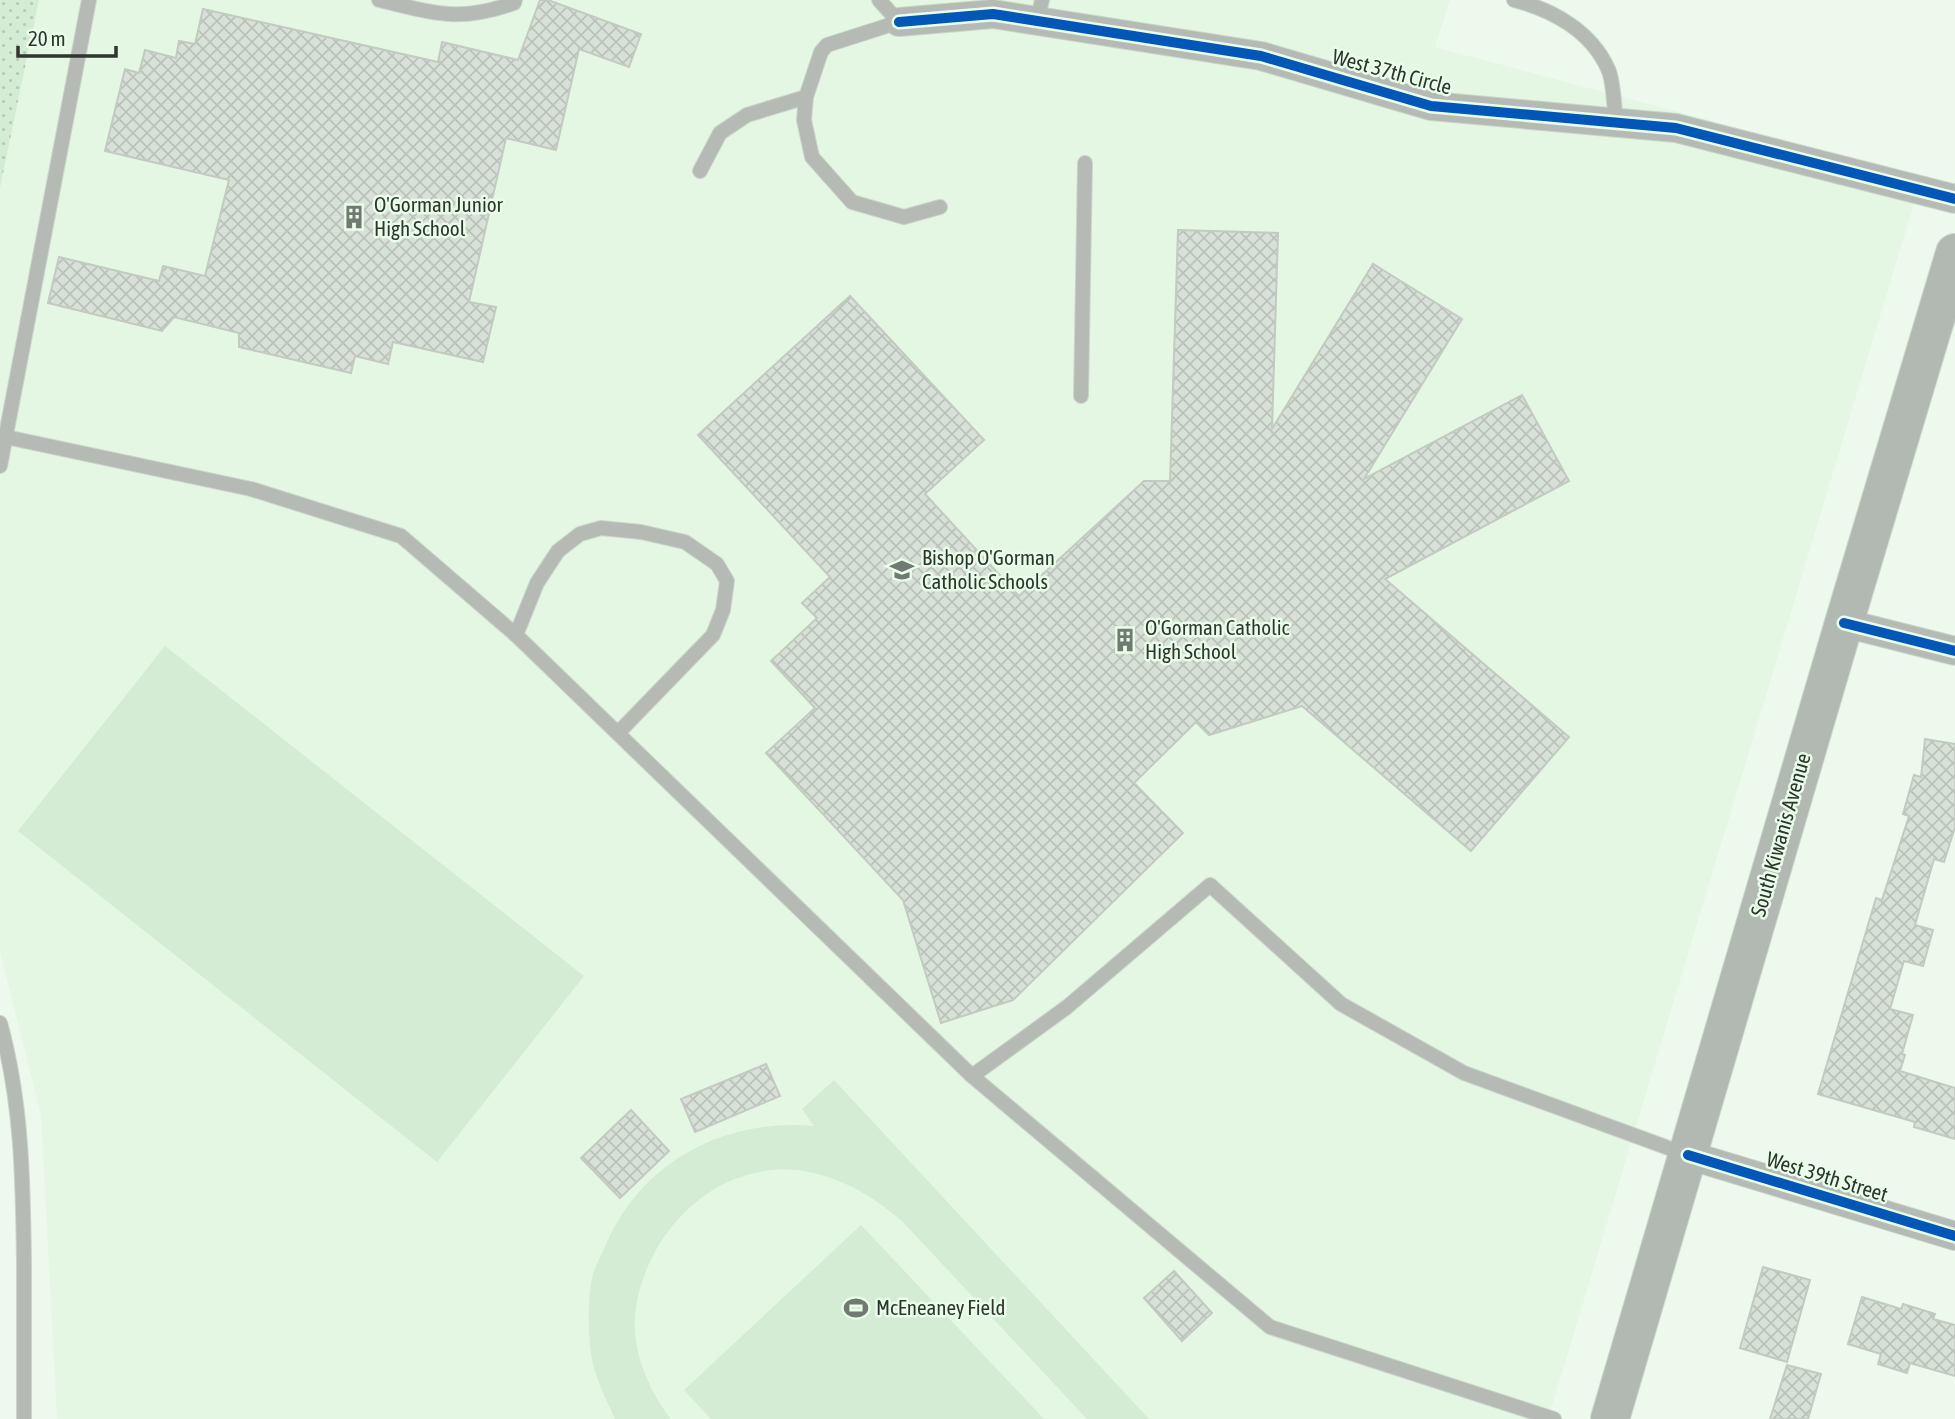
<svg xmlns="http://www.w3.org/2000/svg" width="1955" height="1419" font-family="'Asap Condensed',sans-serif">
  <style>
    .built { fill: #e3f7e2 }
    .grass { fill: url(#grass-dots) }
    .pitch { fill: #d4ecd3 }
    .building { fill: url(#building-cross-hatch); stroke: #c2cac2; stroke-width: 2 }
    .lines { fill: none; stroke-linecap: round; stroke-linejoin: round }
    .lane-casing { stroke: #ccd5cc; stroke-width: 16 }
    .street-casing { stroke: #ccd5cc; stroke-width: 30 }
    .secondary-casing { stroke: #ccd5cc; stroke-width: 40 }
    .lane { stroke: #b5bab4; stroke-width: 14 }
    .street { stroke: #b5bab4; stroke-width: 28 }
    .secondary { stroke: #b2b9b2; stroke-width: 38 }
    .cycleway-casing { stroke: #e9fee9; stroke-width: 15 }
    .cycleway { stroke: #0057b8; stroke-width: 10 }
    .labels { text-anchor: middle; stroke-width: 5; stroke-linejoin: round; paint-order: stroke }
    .street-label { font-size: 21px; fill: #2e362e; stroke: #e9fee9 }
    .poi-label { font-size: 21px; fill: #2e362e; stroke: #e9fee9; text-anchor: start }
  </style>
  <defs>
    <pattern id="grass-dots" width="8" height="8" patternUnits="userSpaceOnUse" patternTransform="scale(1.75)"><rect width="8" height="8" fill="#d4ecd3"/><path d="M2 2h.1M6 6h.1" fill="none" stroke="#b6cbb5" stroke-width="1.8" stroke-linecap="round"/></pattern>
    <pattern id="building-cross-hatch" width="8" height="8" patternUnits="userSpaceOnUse" patternTransform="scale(1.75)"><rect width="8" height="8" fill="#d8e1d8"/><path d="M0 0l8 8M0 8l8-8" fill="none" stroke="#bac2ba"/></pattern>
  </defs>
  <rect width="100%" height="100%" fill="#eef9ee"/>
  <!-- built -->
  <polygon class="built" points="39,0 1450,0 1435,47 1922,177 1548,1419 57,1419 41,1115 0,952 0,188"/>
  <!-- grass -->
  <polygon class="grass" points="0,0 39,0 0,188"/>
  <!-- pitch -->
  <g class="pitch">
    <polygon points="165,646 584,976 437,1162 18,831"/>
    <path d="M834,1080L1149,1419H1087L902,1221C875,1198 848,1181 814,1173C724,1152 644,1229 635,1315C632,1351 649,1391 671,1419H615C606,1399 594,1376 591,1354C588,1329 587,1298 593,1274C596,1265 600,1257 604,1249C639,1163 722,1118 814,1126L802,1109Z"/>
    <polygon points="861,1225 1044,1419 711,1419 684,1390"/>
  </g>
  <!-- building -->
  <g class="building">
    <polygon points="540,0 548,0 641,34 629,67 579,49 556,150 506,138 469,302 496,307 483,362 393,342 388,364 355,356 351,373 239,347 239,333 174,317 162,331 48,303 59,257 159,281 163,266 205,276 229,180 105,151 125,69 139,73 145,50 176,58 179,41 195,44 203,9 438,62 442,42 518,60"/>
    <polygon points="1178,230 1278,233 1272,429 1373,264 1462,319 1364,479 1522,395 1569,481 1385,579 1569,737 1471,851 1302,706 1209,735 1196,722 1134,783 1183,833 1013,1000 941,1023 903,900 766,753 815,708 771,661 817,618 802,603 830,577 698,435 850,296 984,440 925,494 1019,596 1144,481 1170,481"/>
    <polygon points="1925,739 1955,744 1955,827 1944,862 1934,859 1915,925 1933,930 1923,966 1904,961 1890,1009 1913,1015 1902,1054 1905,1055 1900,1071 1955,1088 1955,1139 1914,1127 1915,1122 1818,1094 1876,898 1882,900 1909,816 1903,814 1914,775 1921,777"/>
    <polygon points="766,1064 780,1096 695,1132 681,1099"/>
    <polygon points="631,1110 669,1151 620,1198 581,1158"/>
    <polygon points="1763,1267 1810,1280 1787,1362 1740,1348"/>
    <polygon points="1174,1271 1212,1313 1182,1341 1144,1298"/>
    <polygon points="1862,1297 1901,1309 1903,1304 1935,1314 1933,1319 1955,1325 1955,1376 1910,1363 1907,1373 1878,1364 1881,1354 1848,1344"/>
    <polygon points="1787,1365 1821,1374 1808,1419 1770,1419"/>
  </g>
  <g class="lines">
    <!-- lane casing -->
    <g class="lane-casing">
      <g id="lane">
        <path d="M379,0C434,13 458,23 514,3L515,0"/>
        <polyline points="879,0 899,22 827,45 821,52 806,97 804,120 812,157 852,202 904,217 940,207"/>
        <path d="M1514,0C1553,10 1591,31 1608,69C1614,81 1614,109 1616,123"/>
        <polyline points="1037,21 1042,0"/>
        <polyline points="700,171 720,133 747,115 806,97"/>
        <polyline points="1081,396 1085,163"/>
        <polyline points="6,437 251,489 401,536 516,635 972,1076 1067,1007 1210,885 1341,1004 1464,1073 1685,1154"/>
        <polyline points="0,466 89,0"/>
        <polyline points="516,635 537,583 558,551 580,534 601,528 641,532 685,542 717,564 727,581 723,610 713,635 618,733"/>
        <path d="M0,1023C22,1102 23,1182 24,1263C24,1315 24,1367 24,1419"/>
        <polyline points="972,1076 1270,1327 1554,1419"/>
      </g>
    </g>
    <!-- street casing -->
    <g class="street-casing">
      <g id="street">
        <polyline points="899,22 993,14 1261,56 1431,106 1676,128 1955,199"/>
        <polyline points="1844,623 1955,651"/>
        <polyline points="1688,1155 1955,1236"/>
      </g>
    </g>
    <!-- secondary casing -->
    <g class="secondary-casing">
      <polyline id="secondary" points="1610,1419 1844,623 1955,253"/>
    </g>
    <!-- lane -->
    <use href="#lane" class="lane"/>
    <!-- street -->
    <use href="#street" class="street"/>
    <!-- secondary -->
    <use href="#secondary" class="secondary"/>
    <!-- cycleway casing -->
    <g class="cycleway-casing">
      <g id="cycleway">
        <polyline points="899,22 993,14 1261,56 1431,106 1676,128 1955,199"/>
        <polyline points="1844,623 1955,651"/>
        <polyline points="1688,1155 1955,1236"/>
      </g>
    </g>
    <!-- cycleway -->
    <use href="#cycleway" class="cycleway"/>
  </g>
  <!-- icons -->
  <defs>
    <g id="building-bare" transform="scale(1.89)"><path d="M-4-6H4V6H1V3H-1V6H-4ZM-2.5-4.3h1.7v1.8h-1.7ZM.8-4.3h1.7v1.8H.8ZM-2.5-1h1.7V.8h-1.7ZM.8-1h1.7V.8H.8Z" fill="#717a71" stroke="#e9fee9" stroke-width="2.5" paint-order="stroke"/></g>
    <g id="school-bare" transform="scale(1.89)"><path d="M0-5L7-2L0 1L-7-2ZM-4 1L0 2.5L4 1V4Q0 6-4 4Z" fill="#717a71" stroke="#e9fee9" stroke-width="2.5" paint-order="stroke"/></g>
    <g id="stadium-bare" transform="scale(1.89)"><path d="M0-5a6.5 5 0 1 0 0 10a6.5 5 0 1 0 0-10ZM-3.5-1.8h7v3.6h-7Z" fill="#717a71" stroke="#e9fee9" stroke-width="2.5" paint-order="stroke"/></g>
  </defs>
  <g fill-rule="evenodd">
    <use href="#building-bare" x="354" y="217"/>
    <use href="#school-bare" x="902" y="570"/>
    <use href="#building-bare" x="1125" y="640"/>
    <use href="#stadium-bare" x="856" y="1308"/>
  </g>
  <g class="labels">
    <!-- street labels -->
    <g class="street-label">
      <text transform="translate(1392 72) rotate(15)" y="7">West 37th Circle</text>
      <text transform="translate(1781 835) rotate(-74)" y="7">South Kiwanis Avenue</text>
      <text transform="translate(1827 1177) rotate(17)" y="7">West 39th Street</text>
    </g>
    <!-- poi labels -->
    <g class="poi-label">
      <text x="374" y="212">O'Gorman Junior<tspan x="374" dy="24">High School</tspan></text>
      <text x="922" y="565">Bishop O'Gorman<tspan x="922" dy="24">Catholic Schools</tspan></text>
      <text x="1145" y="635">O'Gorman Catholic<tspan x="1145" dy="24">High School</tspan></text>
      <text x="876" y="1315">McEneaney Field</text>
    </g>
  </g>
  <!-- scale -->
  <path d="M18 46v10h98v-10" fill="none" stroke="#2e362e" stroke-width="3.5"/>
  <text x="28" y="46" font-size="21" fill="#2e362e" stroke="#e9fee9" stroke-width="5" paint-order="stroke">20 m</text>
</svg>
